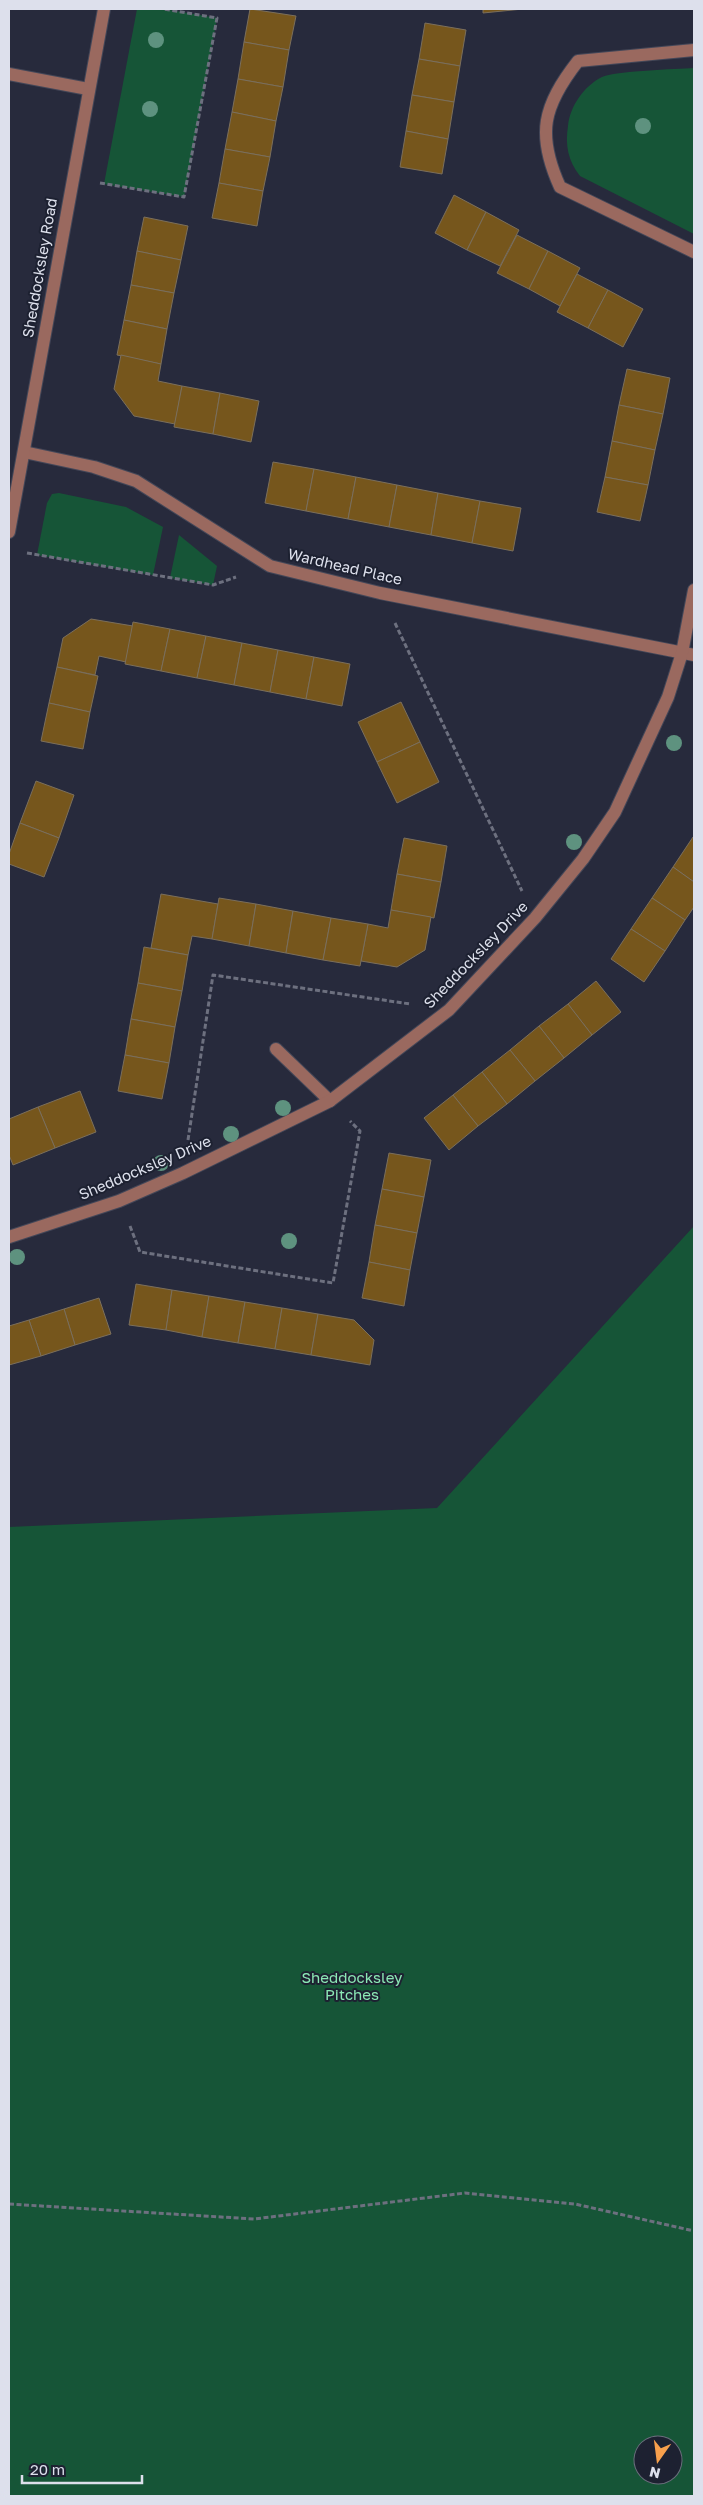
<svg xmlns="http://www.w3.org/2000/svg" width="703" height="2505" font-family="'Golos Text',sans-serif">
  <style>
    .green { fill: #165537; fill-rule: evenodd }
    .building { fill: #76561c; stroke: #7b6f5c }
    .lines { fill: none; stroke-linecap: round; stroke-linejoin: round }
    .minor-casing { stroke: #444758; stroke-width: 14 }
    .path { stroke: #6d707f; stroke-width: 3; stroke-dasharray: 5 2.5; stroke-linecap: butt }
    .minor { stroke: #9a695f; stroke-width: 12 }
    .tree { fill: #5e927f }
    .labels { text-anchor: middle; stroke-width: 4; stroke-linejoin: round; paint-order: stroke }
    .street-label { font-size: 15px; fill: #dde0ec; stroke: #1d2131 }
    .park-label { font-size: 15px; fill: #8be8b5; stroke: #1d2131 }
  </style>
  <rect width="100%" height="100%" fill="#272a3c"/>
  <!-- green -->
  <g class="green">
    <polygon points="137,9 164,9 217,18 184,197 104,184"/>
    <path d="M694,68V234L580,176C568,161 565,145 568,126C570,106 584,86 602,77C614,71 677,69 694,68Z"/>
    <polygon points="59,493 126,507 163,527 153,575 37,555 47,503 52,494"/>
    <polygon points="179,535 217,566 213,585 170,578"/>
    <path d="M694,1226V2496H9V1527L437,1508ZM643,2445H673V2475H643Z"/>
  </g>
  <!-- building -->
  <g class="building">
    <polygon points="250,9 296,16 289,50 244,42"/>
    <polygon points="483,9 523,9 483,13"/>
    <polygon points="425,23 466,30 460,66 419,59"/>
    <polygon points="244,42 289,50 283,87 238,79"/>
    <polygon points="419,59 460,66 454,102 412,95"/>
    <polygon points="238,79 283,87 276,121 232,112"/>
    <polygon points="412,95 454,102 448,139 406,131"/>
    <polygon points="232,112 276,121 270,157 225,149"/>
    <polygon points="406,131 448,139 442,174 400,167"/>
    <polygon points="225,149 270,157 263,191 219,183"/>
    <polygon points="219,183 263,191 257,226 212,218"/>
    <polygon points="454,195 486,212 467,250 435,233"/>
    <polygon points="486,212 519,230 500,266 467,250"/>
    <polygon points="144,217 188,226 181,260 137,251"/>
    <polygon points="517,235 548,251 529,289 497,273"/>
    <polygon points="137,251 181,260 174,293 131,285"/>
    <polygon points="548,251 580,268 560,306 529,289"/>
    <polygon points="577,274 608,290 588,328 557,312"/>
    <polygon points="131,285 174,293 167,329 124,320"/>
    <polygon points="608,290 643,309 623,347 588,328"/>
    <polygon points="124,320 167,329 161,364 117,355"/>
    <polygon points="121,355 161,364 158,381 182,386 175,424 134,416 114,389"/>
    <polygon points="627,369 670,378 663,414 619,405"/>
    <polygon points="182,386 220,393 213,434 174,427"/>
    <polygon points="220,393 259,401 251,442 213,434"/>
    <polygon points="619,405 663,414 655,450 612,441"/>
    <polygon points="612,441 655,450 648,485 605,477"/>
    <polygon points="273,462 314,469 306,511 265,503"/>
    <polygon points="314,469 356,477 348,519 306,511"/>
    <polygon points="356,477 397,485 389,527 348,519"/>
    <polygon points="605,477 648,485 640,521 597,512"/>
    <polygon points="397,485 438,493 431,535 389,527"/>
    <polygon points="438,493 480,501 472,543 431,535"/>
    <polygon points="480,501 521,508 513,551 472,543"/>
    <polygon points="91,619 133,626 126,662 99,656 95,675 57,667 63,638"/>
    <polygon points="133,622 170,629 161,671 125,664"/>
    <polygon points="170,629 206,636 197,678 161,671"/>
    <polygon points="206,636 242,643 234,685 197,678"/>
    <polygon points="242,643 278,650 270,692 234,685"/>
    <polygon points="278,650 314,657 306,699 270,692"/>
    <polygon points="314,657 350,664 342,706 306,699"/>
    <polygon points="57,667 98,676 90,712 49,703"/>
    <polygon points="401,702 420,742 377,762 358,722"/>
    <polygon points="49,703 90,712 83,749 41,741"/>
    <polygon points="420,742 439,782 397,803 377,762"/>
    <polygon points="36,781 74,795 59,838 20,823"/>
    <polygon points="20,823 59,838 44,877 9,864 9,854"/>
    <polygon points="693,837 694,838 694,882 673,867"/>
    <polygon points="404,838 447,846 441,882 397,874"/>
    <polygon points="673,867 694,882 694,907 685,920 652,898"/>
    <polygon points="397,874 441,882 434,918 391,910"/>
    <polygon points="161,894 218,904 212,939 192,936 188,955 151,948"/>
    <polygon points="219,898 256,904 249,946 212,939"/>
    <polygon points="652,898 685,920 665,951 631,929"/>
    <polygon points="256,904 293,911 286,953 249,946"/>
    <polygon points="391,910 431,917 425,950 397,967 361,961 368,924 388,928"/>
    <polygon points="293,911 331,918 323,960 286,953"/>
    <polygon points="331,918 368,924 360,966 323,960"/>
    <polygon points="631,929 665,951 644,982 611,959"/>
    <polygon points="144,947 188,955 182,991 138,983"/>
    <polygon points="596,981 621,1012 592,1035 568,1004"/>
    <polygon points="138,983 182,991 175,1027 131,1019"/>
    <polygon points="568,1004 592,1035 564,1058 539,1026"/>
    <polygon points="131,1019 175,1027 169,1063 125,1055"/>
    <polygon points="539,1026 564,1058 535,1081 510,1050"/>
    <polygon points="510,1050 535,1081 507,1104 482,1072"/>
    <polygon points="125,1055 169,1063 162,1099 118,1091"/>
    <polygon points="482,1072 507,1104 478,1126 453,1095"/>
    <polygon points="80,1091 96,1132 55,1148 38,1107"/>
    <polygon points="453,1095 478,1126 449,1150 424,1118"/>
    <polygon points="38,1107 55,1148 13,1165 9,1155 9,1119"/>
    <polygon points="389,1153 431,1160 424,1197 382,1189"/>
    <polygon points="382,1189 424,1197 417,1233 375,1225"/>
    <polygon points="375,1225 417,1233 410,1270 369,1262"/>
    <polygon points="369,1262 410,1270 404,1306 362,1298"/>
    <polygon points="136,1284 172,1290 166,1330 129,1325"/>
    <polygon points="172,1290 209,1296 202,1337 166,1330"/>
    <polygon points="209,1296 245,1302 238,1343 202,1337"/>
    <polygon points="99,1298 111,1334 75,1345 64,1309"/>
    <polygon points="245,1302 282,1308 275,1349 238,1343"/>
    <polygon points="282,1308 318,1314 311,1355 275,1349"/>
    <polygon points="64,1309 75,1345 41,1356 29,1320"/>
    <polygon points="318,1314 354,1320 374,1340 370,1365 311,1355"/>
    <polygon points="29,1320 41,1356 9,1365 9,1326"/>
  </g>
  <g class="lines">
    <!-- minor casing -->
    <g class="minor-casing">
      <g id="minor">
        <path d="M694,50L578,61C543,106 536,134 560,187L694,252"/>
        <polyline points="9,74 88,89"/>
        <polyline points="24,452 94,467 136,481 270,566 380,593 694,655"/>
        <polyline points="9,532 104,9"/>
        <polyline points="276,1049 330,1101"/>
        <polyline points="9,1237 119,1201 183,1173 330,1101 449,1010 535,918 583,859 615,812 668,697 682,653 694,590"/>
      </g>
    </g>
    <!-- path -->
    <g class="path">
      <polyline points="100,183 184,197 217,18 164,9"/>
      <polyline points="27,553 213,585 236,577"/>
      <polyline points="395,623 522,891"/>
      <polyline points="188,1140 213,975 410,1004"/>
      <polyline points="130,1226 140,1252 333,1283 360,1131 350,1121"/>
      <polyline points="9,2204 254,2219 465,2193 575,2204 694,2231"/>
    </g>
    <!-- minor -->
    <use href="#minor" class="minor"/>
  </g>
  <!-- trees -->
  <g class="tree">
    <circle cx="156" cy="40" r="8"/>
    <circle cx="150" cy="109" r="8"/>
    <circle cx="643" cy="126" r="8"/>
    <circle cx="674" cy="743" r="8"/>
    <circle cx="574" cy="842" r="8"/>
    <circle cx="283" cy="1108" r="8"/>
    <circle cx="231" cy="1134" r="8"/>
    <circle cx="161" cy="1163" r="8"/>
    <circle cx="289" cy="1241" r="8"/>
    <circle cx="17" cy="1257" r="8"/>
  </g>
  <g class="labels">
    <!-- street labels -->
    <g class="street-label">
      <text transform="translate(40 268) rotate(-80)" y="5">Sheddocksley Road</text>
      <text transform="translate(345 567) rotate(13)" y="5">Wardhead Place</text>
      <text transform="translate(476 955) rotate(-46)" y="5">Sheddocksley Drive</text>
      <text transform="translate(145 1168) rotate(-23)" y="5">Sheddocksley Drive</text>
    </g>
    <!-- park labels -->
    <g class="park-label">
      <text x="352" y="1983">Sheddocksley<tspan x="352" dy="17">Pitches</tspan></text>
    </g>
  </g>
  <!-- border -->
  <rect width="703" height="2505" fill="none" stroke="#dde0ec" stroke-width="20"/>
  <!-- north arrow -->
  <g transform="translate(658 2460) rotate(194)"><circle r="24" fill="#1d2131" stroke="#6a6d7c"/>
  <path d="M0-4L9 19L0 12L-9 19Z" fill="#f8a04c"/>
  <text y="-8" font-size="14" font-weight="bold" text-anchor="middle" fill="#dde0ec">N</text>
  </g>
  <!-- scale -->
  <path d="M22 2475v8h120v-8" fill="none" stroke="#dde0ec" stroke-width="2.5"/>
  <text x="30" y="2475" font-size="15" fill="#dde0ec" stroke="#1d2131" stroke-width="4" paint-order="stroke">20 m</text>
</svg>
